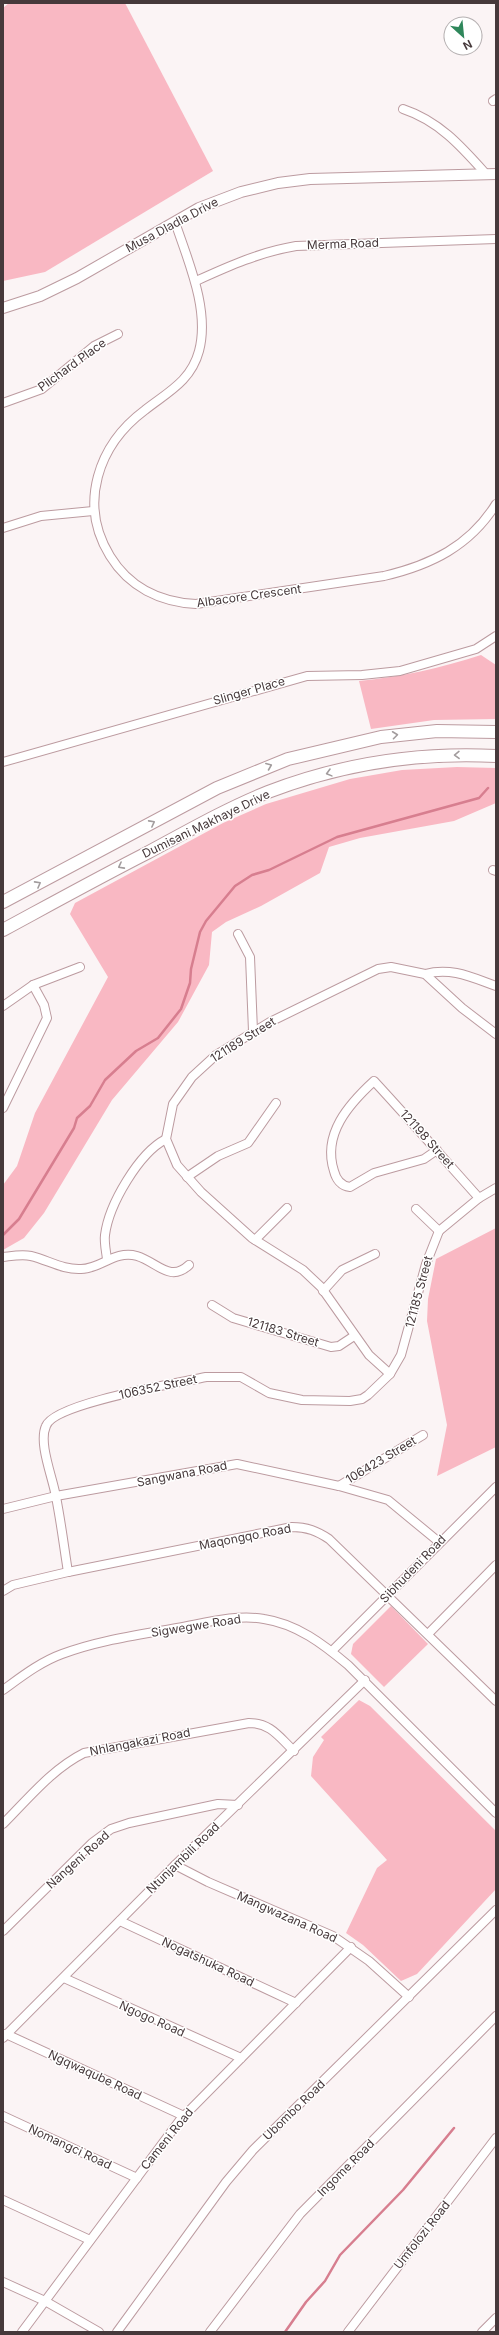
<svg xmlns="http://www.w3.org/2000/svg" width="499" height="2335" font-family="Inter,sans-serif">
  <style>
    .green { fill: #f9b8c3 }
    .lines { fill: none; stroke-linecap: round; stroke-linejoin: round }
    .stream { stroke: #d77e8f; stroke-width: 2.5 }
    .minor-casing { stroke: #bc9ba0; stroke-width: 10 }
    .tertiary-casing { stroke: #bc9ba0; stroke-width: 12 }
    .primary-casing { stroke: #bc9ba0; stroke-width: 14 }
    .minor { stroke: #fff; stroke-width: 8 }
    .tertiary { stroke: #fff; stroke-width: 10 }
    .primary { stroke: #fff; stroke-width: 12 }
    .oneway { stroke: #a29c9d }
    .labels { text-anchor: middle; stroke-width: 3; stroke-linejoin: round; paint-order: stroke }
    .street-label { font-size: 12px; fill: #46393b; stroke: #fff }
  </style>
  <rect width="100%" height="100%" fill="#fbf4f5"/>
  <!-- green -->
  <g class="green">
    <polygon points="9,3 125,3 213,171 45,272 3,281 3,8"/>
    <path d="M481,655L496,665V719L434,720L371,729L359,681C401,677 440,668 481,655Z"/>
    <polygon points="457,767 496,768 496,803 454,821 360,838 329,847 320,873 261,906 226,922 212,932 209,965 178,1022 112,1100 44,1213 24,1238 3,1250 3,1185 17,1166 35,1113 108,977 70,914 75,903 223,823 266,804 350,779 402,770"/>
    <polygon points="496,1228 496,1447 437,1476 447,1425 427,1321 428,1299 436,1259"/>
    <polygon points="391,1606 428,1644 384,1687 351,1654 353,1644"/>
    <polygon points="359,1700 370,1706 496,1831 496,1889 417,1974 401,1981 363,1945 346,1933 377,1868 387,1860 311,1776 313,1757 324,1740 321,1737"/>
  </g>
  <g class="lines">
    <!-- stream -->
    <g class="stream">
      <polyline points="3,1235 19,1219 74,1128 77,1118 90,1106 105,1080 136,1051 158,1038 181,1009 190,983 191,969 200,932 206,921 235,886 252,875 269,870 337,837 479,798 488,788"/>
      <polyline points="285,2332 306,2302 325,2281 340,2255 403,2190 454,2128"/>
    </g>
    <!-- minor casing -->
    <g class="minor-casing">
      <g id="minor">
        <polyline points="493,101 496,99"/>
        <path d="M403,109C439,121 461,146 486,174"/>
        <path d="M175,222C188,261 210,310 199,351C191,381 168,392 145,410C98,445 78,504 110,556C129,587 160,602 196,604L384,576C431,565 470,546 496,504"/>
        <path d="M196,281C229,266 260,252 296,246L496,239"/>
        <polyline points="3,403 42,389 94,346 118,334"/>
        <polyline points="3,528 41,516 93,511"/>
        <polyline points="3,762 307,676 362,675 400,671 476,649 496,636"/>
        <polyline points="493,870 496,871"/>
        <polyline points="238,934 250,957 253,1031"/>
        <path d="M425,974C451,967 471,977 496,986"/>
        <polyline points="3,1006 33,985 80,967"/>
        <polyline points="3,1108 47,1018 44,1005 33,985"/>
        <path d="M437,1150L424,1159L374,1173L350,1187C341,1186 336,1179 334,1171C322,1134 349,1104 374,1081C410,1120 444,1159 479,1198"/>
        <polyline points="187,1177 218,1156 248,1143 276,1103"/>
        <polyline points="416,1209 439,1231 479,1198 496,1188"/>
        <polyline points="255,1240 287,1208"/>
        <path d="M3,1257C12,1256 22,1254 31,1256C48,1260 63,1270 81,1269C101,1269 114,1250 137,1256C157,1262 170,1283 189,1265"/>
        <path d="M107,1259C106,1251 104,1242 105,1235C109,1204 139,1153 166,1139"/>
        <polyline points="323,1291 342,1270 375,1254"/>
        <polyline points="212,1305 233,1318 331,1347 339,1346 354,1336"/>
        <polyline points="390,1374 369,1355 321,1287 303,1270 252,1238 201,1192 177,1165 166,1139 173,1104 192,1077 216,1055 270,1022 378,969 391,967 425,974 462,1008 496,1034"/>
        <polyline points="339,1486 423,1435"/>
        <polyline points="3,1509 56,1496 237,1464 339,1486 388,1500 439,1542"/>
        <path d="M68,1572C64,1547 61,1522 56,1497C53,1478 38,1443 46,1426C54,1403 179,1383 206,1377H241L269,1393L302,1400L350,1401L362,1399L368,1395L390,1374L401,1355L426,1264L439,1231"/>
        <path d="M3,1591L13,1585L68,1572L292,1527C307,1527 317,1531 329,1539L496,1701"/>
        <polyline points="428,1634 496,1565"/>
        <polyline points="332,1651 496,1487"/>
        <path d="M3,1690C21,1677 40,1662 62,1654C99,1640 139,1635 177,1628C205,1623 236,1614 264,1619C297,1624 323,1644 348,1665L496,1813"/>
        <path d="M3,1824C28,1799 52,1769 84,1753L249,1723C271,1723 279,1737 294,1751"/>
        <polyline points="175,1865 208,1882 333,1936 369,1961 409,1997"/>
        <polyline points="120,1921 296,2003"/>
        <polyline points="3,1931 92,1843 111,1829 129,1823 218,1804 238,1805"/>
        <polyline points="64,1978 241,2058"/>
        <polyline points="6,2034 184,2116"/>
        <polyline points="3,2038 175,1865 365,1680"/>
        <polyline points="3,2116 137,2178"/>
        <polyline points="3,2200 90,2240"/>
        <polyline points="3,2282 45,2301 99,2332"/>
        <polyline points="22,2332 180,2120 351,1947"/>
        <polyline points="117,2332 226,2182 253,2150 496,1910"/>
        <polyline points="210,2332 300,2214 496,2016"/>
        <polyline points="348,2332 496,2138"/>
        <polyline points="482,2332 496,2318"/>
      </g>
    </g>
    <!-- tertiary casing -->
    <g class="tertiary-casing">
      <polyline id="tertiary" points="3,308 40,296 77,278 199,208 241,192 278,183 310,179 496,174"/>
    </g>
    <!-- primary casing -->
    <g class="primary-casing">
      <g id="primary">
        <polyline points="3,902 217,788 288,759 381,737 437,731 496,732"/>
        <path d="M3,930C51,904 98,878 147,853C186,832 226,809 268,792C341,764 419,752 496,756"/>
      </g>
    </g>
    <!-- minor -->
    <use href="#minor" class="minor"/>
    <!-- tertiary -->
    <use href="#tertiary" class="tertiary"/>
    <!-- primary -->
    <use href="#primary" class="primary"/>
  </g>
  <!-- one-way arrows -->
  <defs><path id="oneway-chevron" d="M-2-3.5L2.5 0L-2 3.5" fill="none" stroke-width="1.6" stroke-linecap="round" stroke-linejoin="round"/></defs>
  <g class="oneway">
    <use href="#oneway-chevron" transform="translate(395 735) rotate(-7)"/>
    <use href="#oneway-chevron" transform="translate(457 755) rotate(179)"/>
    <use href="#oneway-chevron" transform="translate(269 766) rotate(-22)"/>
    <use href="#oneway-chevron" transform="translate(329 773) rotate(165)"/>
    <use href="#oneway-chevron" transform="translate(152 823) rotate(-28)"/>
    <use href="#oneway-chevron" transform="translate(121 866) rotate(152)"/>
    <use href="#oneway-chevron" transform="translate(38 884) rotate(-29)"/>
  </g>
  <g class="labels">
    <!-- street labels -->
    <g class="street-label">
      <text transform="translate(172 225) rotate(-28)" y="4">Musa Dladla Drive</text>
      <text transform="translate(343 244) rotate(-2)" y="4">Merma Road</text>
      <text transform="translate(72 365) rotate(-36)" y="4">Pilchard Place</text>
      <text transform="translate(249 596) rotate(-8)" y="4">Albacore Crescent</text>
      <text transform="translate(249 691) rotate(-16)" y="4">Slinger Place</text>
      <text transform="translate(206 824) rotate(-26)" y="4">Dumisani Makhaye Drive</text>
      <text transform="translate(243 1040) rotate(-32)" y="4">121189 Street</text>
      <text transform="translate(427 1139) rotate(48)" y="4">121198 Street</text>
      <text transform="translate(419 1292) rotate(-75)" y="4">121185 Street</text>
      <text transform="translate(283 1332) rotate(17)" y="4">121183 Street</text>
      <text transform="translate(158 1387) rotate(-12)" y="4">106352 Street</text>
      <text transform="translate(381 1460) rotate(-31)" y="4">106423 Street</text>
      <text transform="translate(182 1474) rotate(-11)" y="4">Sangwana Road</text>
      <text transform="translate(245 1537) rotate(-11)" y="4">Maqongqo Road</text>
      <text transform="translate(413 1569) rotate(-46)" y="4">Sibhudeni Road</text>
      <text transform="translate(196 1626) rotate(-9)" y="4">Sigwegwe Road</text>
      <text transform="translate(140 1742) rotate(-11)" y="4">Nhlangakazi Road</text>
      <text transform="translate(183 1858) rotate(-44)" y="4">Ntunjambili Road</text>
      <text transform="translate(78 1860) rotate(-42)" y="4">Nangeni Road</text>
      <text transform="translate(287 1917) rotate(24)" y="4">Mangwazana Road</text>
      <text transform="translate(208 1962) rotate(25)" y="4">Nogatshuka Road</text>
      <text transform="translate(152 2019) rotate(24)" y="4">Ngogo Road</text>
      <text transform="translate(95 2075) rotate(25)" y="4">Ngqwaqube Road</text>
      <text transform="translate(294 2110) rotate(-44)" y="4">Ubombo Road</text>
      <text transform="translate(167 2139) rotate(-51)" y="4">Cameni Road</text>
      <text transform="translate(70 2147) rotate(25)" y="4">Nomangci Road</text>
      <text transform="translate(346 2168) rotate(-45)" y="4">Ingome Road</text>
      <text transform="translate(422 2235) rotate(-52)" y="4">Umfolozi Road</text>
    </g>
  </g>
  <!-- border -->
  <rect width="499" height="2335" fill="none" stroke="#46393b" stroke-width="8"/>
  <!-- north arrow -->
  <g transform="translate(463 36) rotate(153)"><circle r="19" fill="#ffffff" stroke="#b5b0b1"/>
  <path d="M0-3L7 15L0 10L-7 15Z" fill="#2f875b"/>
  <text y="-6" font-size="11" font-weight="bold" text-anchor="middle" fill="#46393b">N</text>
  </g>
</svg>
